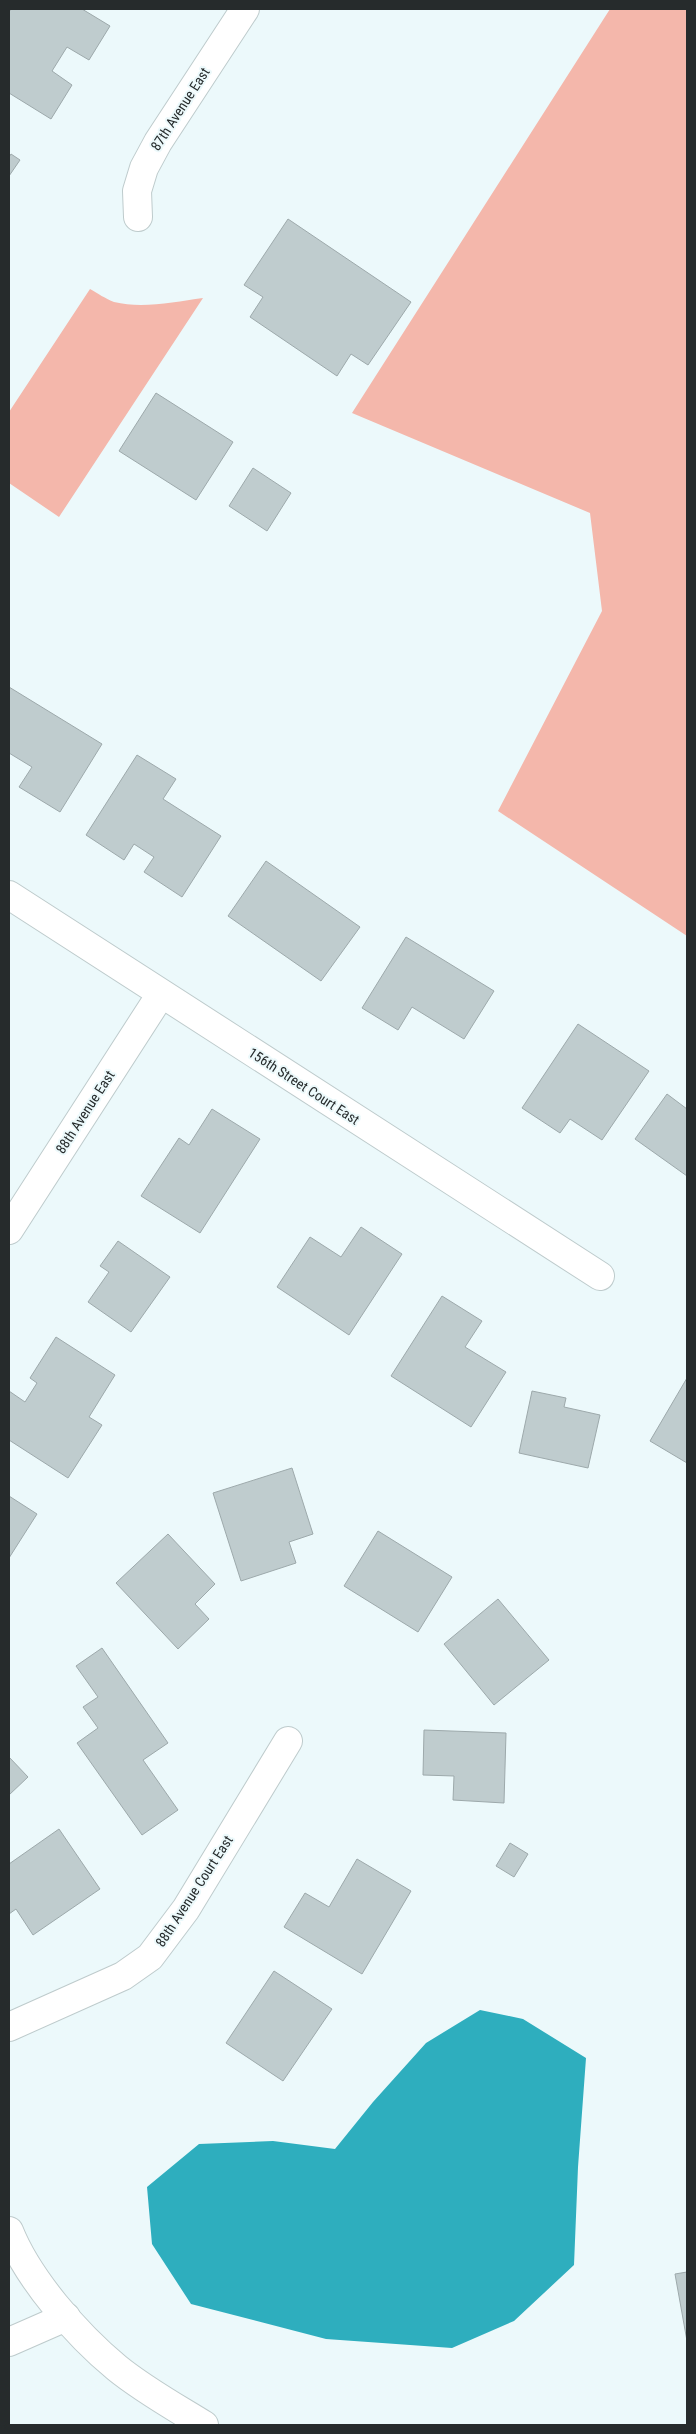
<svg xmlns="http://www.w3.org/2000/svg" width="696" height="2434" font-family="'Roboto Condensed',sans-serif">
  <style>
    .green { fill: #f4b7ab }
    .water { fill: #2eaebe }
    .building { fill: #bfccce; stroke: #9da9ab }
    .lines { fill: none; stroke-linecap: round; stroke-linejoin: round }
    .minor-casing { stroke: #becbcc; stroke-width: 30 }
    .minor { stroke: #fff; stroke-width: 28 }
    .labels { text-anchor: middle; stroke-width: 4; stroke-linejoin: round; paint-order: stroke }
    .street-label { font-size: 14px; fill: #262b2c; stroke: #ecf9fb }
  </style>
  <rect width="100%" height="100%" fill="#ecf9fb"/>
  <!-- green -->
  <g class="green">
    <polygon points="610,9 687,9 687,936 498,811 602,611 590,513 352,413"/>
    <path d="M90,289C97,293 106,299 114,302C142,309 174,302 203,298L59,517L9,483V412Z"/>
  </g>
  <!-- water -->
  <polygon class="water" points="480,2010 523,2019 586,2058 578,2167 574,2265 514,2321 452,2348 326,2339 191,2304 152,2244 147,2187 199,2144 273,2141 335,2149 373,2102 426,2043"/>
  <!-- building -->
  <g class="building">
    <polygon points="11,9 82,9 110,26 89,60 67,47 52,71 72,85 51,119 9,93 9,12"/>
    <polygon points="11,154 20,160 9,176 9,157"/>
    <polygon points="288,219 411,302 368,365 351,354 337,376 250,317 263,297 244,285"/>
    <polygon points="156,393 233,442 196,500 119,451"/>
    <polygon points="253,468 291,493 267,531 229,506"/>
    <polygon points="9,687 102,744 60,812 19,787 32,767 9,753"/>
    <polygon points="137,755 176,779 163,799 221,836 182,897 144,872 154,857 134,844 124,860 86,835"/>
    <polygon points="266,861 360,927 321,981 228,916"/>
    <polygon points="406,937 494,991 464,1039 412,1007 398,1030 362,1008"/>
    <polygon points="578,1024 649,1071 602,1140 570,1119 560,1133 522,1108"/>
    <polygon points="667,1094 687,1109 687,1176 635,1139"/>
    <polygon points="212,1109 260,1139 200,1233 141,1196 179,1138 189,1145"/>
    <polygon points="361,1227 402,1254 349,1335 277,1287 310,1237 341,1257"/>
    <polygon points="118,1241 170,1277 131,1332 88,1302 109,1272 100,1266"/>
    <polygon points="442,1296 482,1321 465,1347 506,1372 471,1427 391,1376"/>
    <polygon points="56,1337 115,1375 89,1417 102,1425 68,1478 9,1440 9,1391 25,1402 37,1383 30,1378"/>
    <polygon points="687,1378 687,1463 650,1441"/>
    <polygon points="532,1391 566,1398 564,1407 600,1415 588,1468 519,1453"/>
    <polygon points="292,1468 313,1534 289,1542 296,1563 241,1581 213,1493"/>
    <polygon points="9,1496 37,1514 9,1558"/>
    <polygon points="378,1531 452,1577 418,1632 344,1586"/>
    <polygon points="168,1534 215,1584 195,1604 209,1619 178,1649 116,1583"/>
    <polygon points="498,1599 549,1660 494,1705 444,1644"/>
    <polygon points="102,1648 168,1743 143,1760 178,1810 142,1835 77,1743 98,1728 83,1707 98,1697 76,1666"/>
    <polygon points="424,1730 506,1733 504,1803 453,1800 454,1776 423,1775"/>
    <polygon points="9,1757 28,1777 9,1795"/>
    <polygon points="59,1829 100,1889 33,1935 16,1909 9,1914 9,1864"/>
    <polygon points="510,1843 528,1854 514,1877 496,1866"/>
    <polygon points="357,1859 411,1891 362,1974 284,1927 305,1893 329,1907"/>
    <polygon points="274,1971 332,2009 283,2081 226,2043"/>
    <polygon points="687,2272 687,2341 675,2274"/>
  </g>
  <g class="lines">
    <!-- minor casing -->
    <g class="minor-casing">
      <g id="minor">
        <polyline points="138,217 137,191 144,168 158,142 245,9"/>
        <polyline points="9,895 600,1276"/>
        <polyline points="9,1230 161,994"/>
        <polyline points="9,2027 123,1976 150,1957 186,1909 288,1741"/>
        <path d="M9,2231C28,2279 77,2335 117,2368C144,2390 175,2407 204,2425"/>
        <polyline points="9,2342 66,2317"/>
      </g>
    </g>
    <!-- minor -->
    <use href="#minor" class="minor"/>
  </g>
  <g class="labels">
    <!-- street labels -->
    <g class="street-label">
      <text transform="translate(180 109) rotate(-57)" y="5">87th Avenue East</text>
      <text transform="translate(304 1086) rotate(33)" y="5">156th Street Court East</text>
      <text transform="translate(85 1112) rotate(-57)" y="5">88th Avenue East</text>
      <text transform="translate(194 1891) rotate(-57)" y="5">88th Avenue Court East</text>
    </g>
  </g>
  <!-- border -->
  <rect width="696" height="2434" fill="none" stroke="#262b2c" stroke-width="20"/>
</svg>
